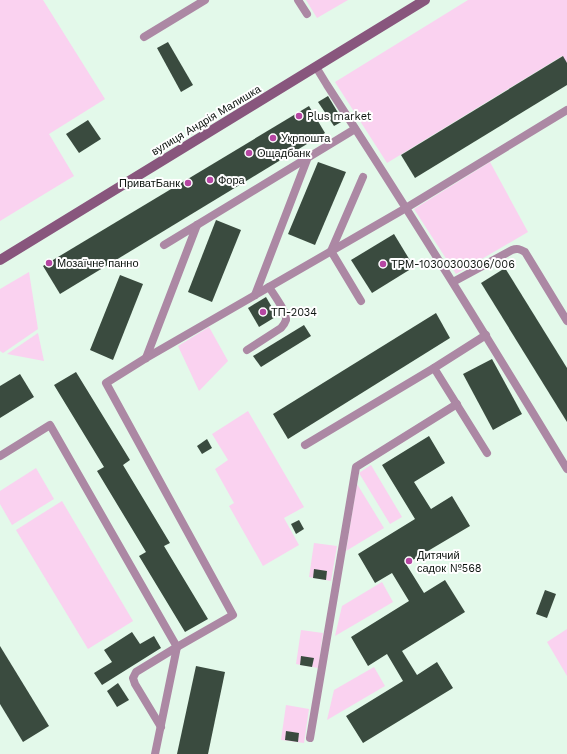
<svg xmlns="http://www.w3.org/2000/svg" width="567" height="754" font-family="'Work Sans',sans-serif">
  <style>
    .green { fill: #fad2f0 }
    .building { fill: #3a4b3f }
    .lines { fill: none; stroke-linecap: round; stroke-linejoin: round }
    .lane { stroke: #ac88a4; stroke-width: 8 }
    .secondary { stroke: #88567d; stroke-width: 10 }
    .poi-dot { fill: #b646a3; stroke: #fff; stroke-width: 1.5 }
    .labels { text-anchor: middle; stroke-width: 4; stroke-linejoin: round; paint-order: stroke }
    .poi-label { font-size: 11px; fill: #0c130e; stroke: #fff; text-anchor: start }
    .street-label { font-size: 11px; fill: #0c130e; stroke: #fff }
  </style>
  <rect width="100%" height="100%" fill="#e3f9ea"/>
  <!-- green -->
  <g class="green">
    <polygon points="0,0 43,0 105,99 49,134 74,176 0,221"/>
    <polygon points="306,0 348,0 317,18"/>
    <polygon points="468,0 567,0 567,63 562,56 387,163 335,82"/>
    <polygon points="490,162 528,232 456,274 414,209"/>
    <polygon points="29,272 38,329 3,353 0,351 0,289"/>
    <polygon points="209,327 228,361 199,391 178,346"/>
    <polygon points="38,333 44,361 7,354"/>
    <polygon points="248,411 304,507 284,518 299,545 263,566 229,506 234,503 215,469 228,460 212,434"/>
    <polygon points="371,465 402,517 390,524 359,473"/>
    <polygon points="36,468 54,499 12,525 0,504 0,491"/>
    <polygon points="357,484 384,528 346,551"/>
    <polygon points="62,501 133,621 88,649 16,530"/>
    <polygon points="314,543 337,546 331,581 309,577"/>
    <polygon points="382,582 393,602 335,636 342,606"/>
    <polygon points="567,629 567,676 547,642"/>
    <polygon points="301,630 323,633 318,668 296,664"/>
    <polygon points="374,667 385,686 327,720 334,690"/>
    <polygon points="286,705 309,709 304,743 281,740"/>
  </g>
  <!-- building -->
  <g class="building">
    <polygon points="168,42 193,85 181,92 157,48"/>
    <polygon points="563,56 567,63 567,85 415,178 401,155"/>
    <polygon points="328,96 343,121 334,126 318,102"/>
    <polygon points="309,106 325,133 60,294 43,266"/>
    <polygon points="88,120 101,139 79,153 66,134"/>
    <polygon points="318,162 346,172 315,245 288,234"/>
    <polygon points="216,220 241,230 212,302 188,292"/>
    <polygon points="394,234 414,267 372,293 351,260"/>
    <polygon points="505,268 567,368 567,422 481,283"/>
    <polygon points="120,275 143,284 113,360 90,350"/>
    <polygon points="266,297 277,316 259,327 248,308"/>
    <polygon points="436,313 450,338 288,439 273,414"/>
    <polygon points="304,325 311,336 261,367 253,356"/>
    <polygon points="492,359 522,414 493,430 463,374"/>
    <polygon points="76,372 130,460 123,465 170,543 164,546 208,619 185,632 139,556 146,552 97,471 104,467 54,385"/>
    <polygon points="20,374 34,397 0,418 0,386"/>
    <polygon points="429,436 445,463 414,482 431,509 452,496 470,526 406,564 424,593 445,580 465,612 402,651 417,675 437,662 453,688 363,743 346,716 403,681 387,654 368,666 351,637 409,601 392,573 375,583 358,554 415,519 382,465"/>
    <polygon points="207,439 212,448 202,454 197,446"/>
    <polygon points="299,520 304,529 296,534 291,524"/>
    <polygon points="314,569 327,571 326,580 313,578"/>
    <polygon points="545,590 556,594 547,618 536,614"/>
    <polygon points="132,632 140,644 154,636 161,648 102,685 94,673 112,662 104,650"/>
    <polygon points="0,646 49,726 23,742 0,704"/>
    <polygon points="301,656 314,658 312,667 300,665"/>
    <polygon points="196,666 225,672 208,754 177,754"/>
    <polygon points="118,683 129,700 117,707 107,691"/>
    <polygon points="286,731 299,733 298,742 285,740"/>
  </g>
  <g class="lines">
    <!-- lane -->
    <g class="lane">
      <polyline points="298,0 307,14"/>
      <polyline points="144,37 205,0"/>
      <path d="M316,67L327,85C409,211 489,340 567,469"/>
      <polyline points="164,245 355,129"/>
      <path d="M453,282L512,250C517,248 520,249 525,252L567,321"/>
      <polyline points="255,295 308,157"/>
      <polyline points="361,301 331,251 363,177"/>
      <path d="M247,350L281,328C283,326 285,323 286,320C287,312 274,295 269,287"/>
      <polyline points="146,358 197,225"/>
      <polyline points="434,368 487,453"/>
      <polyline points="305,445 434,368 486,335"/>
      <polyline points="0,456 50,425 177,647 155,754"/>
      <polyline points="161,727 135,684 133,678 136,672 177,647 233,615 106,383 146,358 406,208 567,110"/>
      <polyline points="310,738 356,467 457,404"/>
    </g>
    <!-- secondary -->
    <polyline class="secondary" points="0,260 425,0"/>
  </g>
  <!-- markers -->
  <g class="poi-dot">
    <circle cx="299" cy="116" r="4"/>
    <circle cx="273" cy="138" r="4"/>
    <circle cx="249" cy="153" r="4"/>
    <circle cx="210" cy="180" r="4"/>
    <circle cx="188" cy="183" r="4"/>
    <circle cx="49" cy="263" r="4"/>
    <circle cx="383" cy="264" r="4"/>
    <circle cx="263" cy="312" r="4"/>
    <circle cx="409" cy="561" r="4"/>
  </g>
  <g class="labels">
    <!-- poi labels -->
    <g class="poi-label">
      <text x="307" y="120">Plus market</text>
      <text x="281" y="142">Укрпошта</text>
      <text x="257" y="157">Ощадбанк</text>
      <text x="218" y="184">Фора</text>
      <text x="180" y="187" text-anchor="end">ПриватБанк</text>
      <text x="57" y="267">Мозаїчне панно</text>
      <text x="391" y="268">ТРМ-10300300306/006</text>
      <text x="271" y="316">ТП-2034</text>
      <text x="417" y="559">Дитячий<tspan x="417" dy="13">садок №568</tspan></text>
    </g>
    <!-- street labels -->
    <g class="street-label">
      <text transform="translate(206 120) rotate(-31)" y="4">вулиця Андрія Малишка</text>
    </g>
  </g>
</svg>
